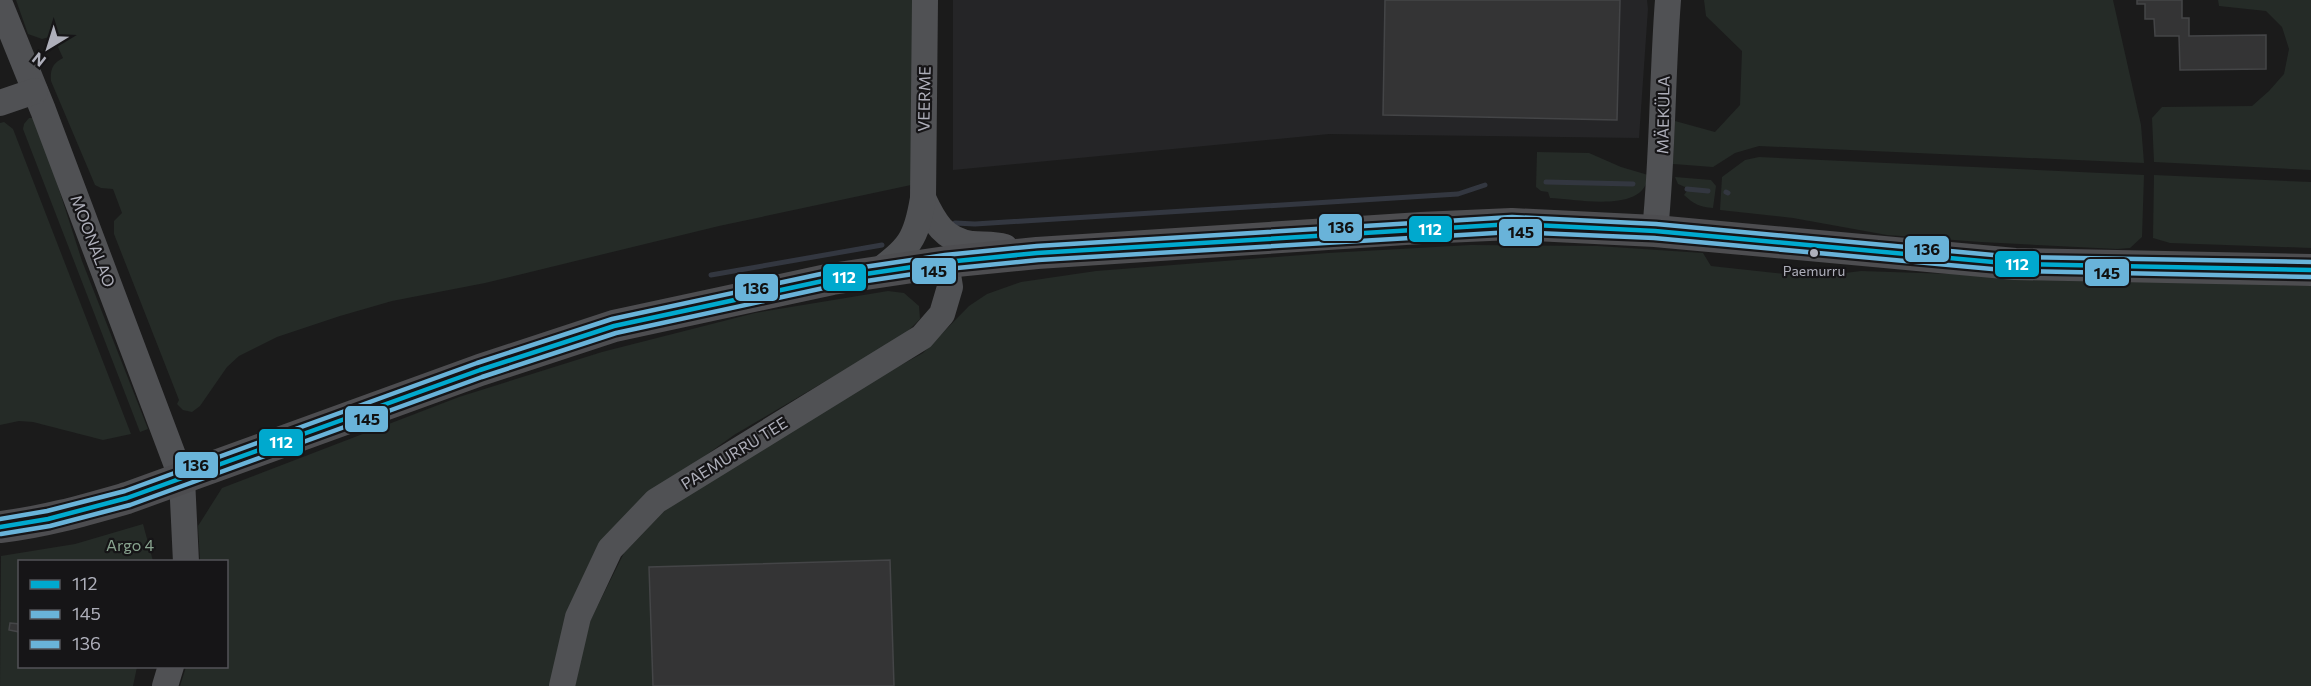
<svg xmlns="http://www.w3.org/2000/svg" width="2311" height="686" font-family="Commissioner,sans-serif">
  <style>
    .built { fill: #252527 }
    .green { fill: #252b27 }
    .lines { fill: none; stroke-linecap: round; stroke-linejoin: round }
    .stream { stroke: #333740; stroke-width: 5 }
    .building { fill: #343435; stroke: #444547; stroke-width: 1.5 }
    .minor { stroke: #505154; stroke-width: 26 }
    .major { stroke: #4d4d50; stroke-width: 32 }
    .bus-1-casing { stroke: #161517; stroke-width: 9 }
    .bus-2-casing { stroke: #161517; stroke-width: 9 }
    .bus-3-casing { stroke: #161517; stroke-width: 9 }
    .bus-1 { stroke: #00a9ce; stroke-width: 4.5 }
    .bus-2 { stroke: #69b3d9; stroke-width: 4.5 }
    .bus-3 { stroke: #69b3d9; stroke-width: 4.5 }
    .bus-dot { fill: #aeafba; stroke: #161517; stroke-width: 2 }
    .labels { text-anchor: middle; stroke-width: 4.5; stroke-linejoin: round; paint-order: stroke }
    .bus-label { font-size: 14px; fill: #aeafba; stroke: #161517 }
    .street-label { font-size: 16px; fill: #aeafba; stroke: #161517 }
    .park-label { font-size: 16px; fill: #88a38f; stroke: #161517 }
    .line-badge { stroke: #161517; stroke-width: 2 }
    .badge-label { font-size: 16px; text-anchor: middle; font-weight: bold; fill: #fff }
    .pale-badge-label { font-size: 16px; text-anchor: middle; font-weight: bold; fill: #111 }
  </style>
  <rect width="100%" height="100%" fill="#1b1b1b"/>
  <!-- built -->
  <polygon class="built" points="953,0 1647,0 1648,9 1639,138 1329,134 953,170"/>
  <!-- green -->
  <g class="green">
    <path d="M16,0H914L911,185L719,226L485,283L392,301L340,316L277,337L239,356L227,367L200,406L192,412L183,410L177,404L179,400L114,234V221L122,213L113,189L101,188L95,185L51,81C50,69 53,63 63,58L53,36L42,39L28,34Z"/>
    <polygon points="1704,0 2113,0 2141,125 2144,163 1759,146 1735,153 1713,167 1673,164 1675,121 1715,132 1740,105 1742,51 1706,16"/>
    <polygon points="2218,0 2311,0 2311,170 2154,162 2152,118 2162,107 2252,106 2269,91 2284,74 2289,49 2282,27 2266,11 2219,6"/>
    <polygon points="29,118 36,118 82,261 148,429 140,432 23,129 24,124"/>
    <polygon points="4,122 13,129 131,434 103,440 33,422 19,421 0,425 0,123"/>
    <path d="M1537,152L1589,153L1621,167L1648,175C1646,214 1577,199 1550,198L1548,192L1541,191L1536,187Z"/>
    <polygon points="1759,157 2144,175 2142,237 2130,248 2117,249 1981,242 1887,235 1793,218 1720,210 1722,177 1745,160"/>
    <polygon points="2154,175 2311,182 2311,248 2170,243 2153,238"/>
    <path d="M1675,177L1711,180L1716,186L1713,208C1699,207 1694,204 1684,195L1687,191L1685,187L1678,184Z"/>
    <polygon points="1471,245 1598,246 1703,253 1711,266 1813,277 1861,271 2311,286 2311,686 574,686 590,621 624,553 672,503 811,414 923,353 969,306 987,294 1021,282 1096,271 1328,253"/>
    <polygon points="888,291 904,293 919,306 920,319 904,335 734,435 645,499 550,686 180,686 186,667 226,666 226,562 200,561 198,526 222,488 459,397 602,352 755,313"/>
    <polygon points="143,524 153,561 20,562 20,666 137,667 133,686 0,686 1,556 75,544"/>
  </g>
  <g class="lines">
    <!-- stream -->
    <g class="stream">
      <polyline points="1546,182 1633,184"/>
      <polyline points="1687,189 1708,191"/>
      <polyline points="1726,192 1728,193"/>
      <polyline points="955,223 975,224 1458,194 1485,185"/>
      <polyline points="711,275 882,245"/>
    </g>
  </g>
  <!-- building -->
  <g class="building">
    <polygon points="1385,0 1620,0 1617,120 1383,115"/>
    <polygon points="2137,0 2182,0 2182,18 2189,18 2189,36 2266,35 2266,69 2180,70 2179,36 2155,36 2154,19 2145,19 2145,4 2137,4"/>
    <polygon points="890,560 894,686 653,686 649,567"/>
    <polygon points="10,623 20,624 20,638 19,632 9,630"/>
  </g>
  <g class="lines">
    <!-- minor -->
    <g class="minor">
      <polyline points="0,4 43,110 182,479 186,562"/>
      <polyline points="0,103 35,91"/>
      <path d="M923,198C934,222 944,240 972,244C983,245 994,244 1005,247"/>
      <path d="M1655,231C1663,154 1662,77 1668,0"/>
      <path d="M876,273C909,247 916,241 923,198L925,0"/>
      <polyline points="165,686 171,666"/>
      <polyline points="562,686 578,617 610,549 656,501 922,337 942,314 950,287 946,262"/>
    </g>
    <!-- major -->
    <path class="major" d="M0,527C44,522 85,510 127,498L480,370L614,326L832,279L946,262L1037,253L1421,228L1512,224L1655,231L2015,264L2311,270"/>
    <!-- bus-1 casing -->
    <g class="bus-1-casing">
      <polyline id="bus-1" points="0,527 48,519 127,498 480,370 614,326 832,279 946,262 1037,253 1512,224 1655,231 2015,264 2311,270"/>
    </g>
    <!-- bus-2 casing -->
    <g class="bus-2-casing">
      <polyline id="bus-2" points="1,534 50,526 130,505 482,377 616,333 833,286 947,269 1038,260 1512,232 1654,238 2014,271 2311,277"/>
    </g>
    <!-- bus-3 casing -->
    <g class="bus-3-casing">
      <polyline id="bus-3" points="0,519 47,511 125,491 477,363 612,319 830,272 945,255 1037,246 1512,217 1656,224 2015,257 2311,262"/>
    </g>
    <!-- bus-1 -->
    <use href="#bus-1" class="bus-1"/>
    <!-- bus-2 -->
    <use href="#bus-2" class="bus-2"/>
    <!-- bus-3 -->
    <use href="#bus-3" class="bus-3"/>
  </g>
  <!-- markers -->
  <circle class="bus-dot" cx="1814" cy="253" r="5"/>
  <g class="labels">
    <!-- bus labels -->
    <g class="bus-label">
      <text x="1814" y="276">Paemurru</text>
    </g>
    <!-- street labels -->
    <g class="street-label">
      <text transform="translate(924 99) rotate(-89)" y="6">VEERME</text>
      <text transform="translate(1663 115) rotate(-89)" y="6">MÄEKÜLA</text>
      <text transform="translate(93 241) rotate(69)" y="6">MOONALAO</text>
      <text transform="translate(734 453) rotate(-32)" y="6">PAEMURRU TEE</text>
    </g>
    <!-- park labels -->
    <g class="park-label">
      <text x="130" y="551">Argo 4</text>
    </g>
  </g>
  <g class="line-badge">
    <rect x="1318" y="213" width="45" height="29" rx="6" fill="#69b3d9"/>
    <rect x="1408" y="215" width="45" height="28" rx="6" fill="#00a9ce"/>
    <rect x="1498" y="218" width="45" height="29" rx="6" fill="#69b3d9"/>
    <rect x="1904" y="235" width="46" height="28" rx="6" fill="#69b3d9"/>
    <rect x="1994" y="250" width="46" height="28" rx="6" fill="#00a9ce"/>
    <rect x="911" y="257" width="46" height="28" rx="6" fill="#69b3d9"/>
    <rect x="2084" y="258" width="46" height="29" rx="6" fill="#69b3d9"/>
    <rect x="822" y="263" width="45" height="29" rx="6" fill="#00a9ce"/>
    <rect x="734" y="273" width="45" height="29" rx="6" fill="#69b3d9"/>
    <rect x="344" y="405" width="45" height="28" rx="6" fill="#69b3d9"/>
    <rect x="258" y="428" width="46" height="29" rx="6" fill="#00a9ce"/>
    <rect x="174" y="451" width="45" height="28" rx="6" fill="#69b3d9"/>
  </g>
  <g class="badge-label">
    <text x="1430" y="235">112</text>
    <text x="2017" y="270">112</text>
    <text x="844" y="283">112</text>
    <text x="281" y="448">112</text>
  </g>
  <g class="pale-badge-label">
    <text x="1341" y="233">136</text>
    <text x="1521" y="238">145</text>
    <text x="1927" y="255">136</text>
    <text x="934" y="277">145</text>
    <text x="2107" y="279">145</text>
    <text x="756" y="294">136</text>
    <text x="367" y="425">145</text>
    <text x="196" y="471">136</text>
  </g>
  <!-- legend -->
  <rect x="18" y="560" width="210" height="108" fill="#161517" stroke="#535358" stroke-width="1.5"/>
  <rect x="30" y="580" width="30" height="9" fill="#00a9ce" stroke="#535358" stroke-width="1.5"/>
  <text x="72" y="590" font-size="18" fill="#aeafba">112</text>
  <rect x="30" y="610" width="30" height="9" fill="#69b3d9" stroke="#535358" stroke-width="1.5"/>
  <text x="72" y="620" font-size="18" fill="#aeafba">145</text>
  <rect x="30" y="640" width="30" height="9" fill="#69b3d9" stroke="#535358" stroke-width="1.5"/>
  <text x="72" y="650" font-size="18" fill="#aeafba">136</text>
  <!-- north arrow -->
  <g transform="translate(48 48) rotate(218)" stroke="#161517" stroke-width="4.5" paint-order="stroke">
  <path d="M0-4.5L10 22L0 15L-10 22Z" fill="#aeafba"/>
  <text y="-9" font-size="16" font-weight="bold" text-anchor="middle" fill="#aeafba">N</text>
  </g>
</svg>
